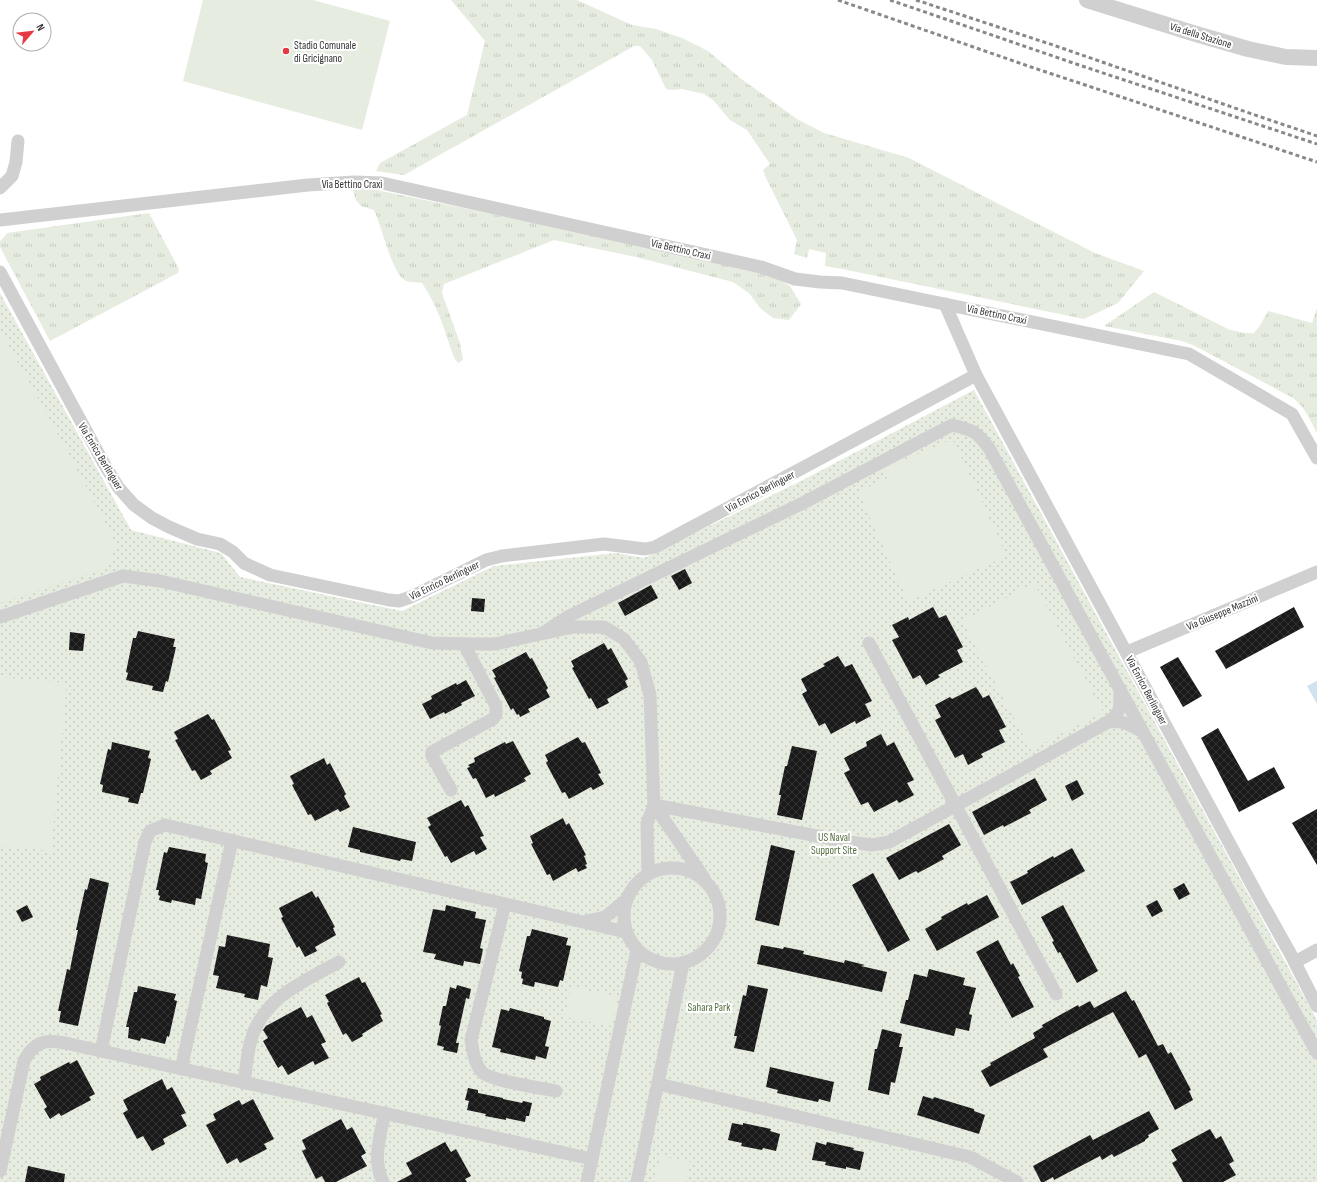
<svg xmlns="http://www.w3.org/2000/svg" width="1317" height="1182" font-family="'Sofia Sans Condensed',sans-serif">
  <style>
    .grass { fill: url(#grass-tufts) }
    .park { fill: url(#park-dots) }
    .pitch { fill: #e6ecdf }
    .water { fill: #cfe2ee }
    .building { fill: url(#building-cross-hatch) }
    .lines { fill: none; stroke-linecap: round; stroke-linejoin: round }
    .minor { stroke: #d0d0d0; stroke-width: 13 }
    .tertiary { stroke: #d0d0d0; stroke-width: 16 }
    .rail { stroke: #888; stroke-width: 3; stroke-dasharray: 4 3; stroke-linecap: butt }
    .poi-dot { fill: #e63946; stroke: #fff; stroke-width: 1.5 }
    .labels { text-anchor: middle; stroke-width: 4; stroke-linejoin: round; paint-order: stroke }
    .street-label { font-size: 11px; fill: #333; stroke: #fff }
    .poi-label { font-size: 11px; fill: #333; stroke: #fff; text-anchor: start }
    .park-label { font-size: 11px; fill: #56703f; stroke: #fff }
  </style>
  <defs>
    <pattern id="grass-tufts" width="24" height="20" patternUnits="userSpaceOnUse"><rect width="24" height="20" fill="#e6ecdf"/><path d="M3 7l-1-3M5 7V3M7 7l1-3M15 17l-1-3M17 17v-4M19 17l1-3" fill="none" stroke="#c6cbc0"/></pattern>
    <pattern id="park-dots" width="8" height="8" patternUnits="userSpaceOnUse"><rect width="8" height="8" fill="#e6ecdf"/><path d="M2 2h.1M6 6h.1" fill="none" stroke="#c6cbc0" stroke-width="1.8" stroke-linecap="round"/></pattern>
    <pattern id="building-cross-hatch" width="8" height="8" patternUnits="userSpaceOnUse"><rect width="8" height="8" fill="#1a1a1a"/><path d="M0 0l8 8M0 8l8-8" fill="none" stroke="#333"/></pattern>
  </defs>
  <rect width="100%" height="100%" fill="#fff"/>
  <!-- grass -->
  <g class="grass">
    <polygon points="451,0 577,0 632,25 656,29 682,38 708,51 740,78 797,119 824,133 909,158 1095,253 1144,271 1118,303 1084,319 842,269 825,266 826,253 809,249 807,258 794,254 797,240 766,178 763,170 770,164 747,130 730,120 713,100 704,94 682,89 672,90 666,89 652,60 640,46 634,46 404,175 376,171 380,163 467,115 485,41"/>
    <path d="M362,187L579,232L771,275L790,286L801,304L789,320L773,318L760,308L750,294L733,282L636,257L554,240L444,284L442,293L460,343L463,360L458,363L454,358C445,331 438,306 422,283C416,282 408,283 403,279C391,269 382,227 374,210L361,206L356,200L352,188Z"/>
    <polygon points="149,213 179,269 178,273 50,341 0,247 0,242 7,233"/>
    <path d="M1154,292L1230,330C1238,331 1245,334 1254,333L1259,327L1268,311L1312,323L1317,308V433C1310,420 1305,407 1293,398L1195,346L1182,341L1104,326Z"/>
  </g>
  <!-- park -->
  <polygon class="park" points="0,293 131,530 221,553 240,577 402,611 494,566 616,553 644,558 803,480 974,390 1317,1020 1317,1182 0,1182"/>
  <!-- pitch -->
  <g class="pitch">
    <polygon points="203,0 313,0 390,21 362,130 183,81"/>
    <polygon points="0,330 71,458 117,545 106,568 0,603"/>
    <polygon points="953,439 1007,556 908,601 858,492 889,477 884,468"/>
    <polygon points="1034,583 1103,712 1031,750 962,621"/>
    <polygon points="0,677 67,683 51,851 0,846"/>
    <polygon points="571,987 618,996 612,1026 565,1017"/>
    <polygon points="660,1156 691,1162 686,1182 654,1182"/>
  </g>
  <!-- water -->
  <polygon class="water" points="1317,681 1317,704 1307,686"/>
  <!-- building -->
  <g class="building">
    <polygon points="685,569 692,583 679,590 671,576"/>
    <polygon points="651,585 658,598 625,616 618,603"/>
    <polygon points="472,598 485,599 484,612 471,611"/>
    <polygon points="933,607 939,618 946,615 963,647 957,650 963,662 938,675 940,677 926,685 920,675 913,679 892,640 899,637 892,625 908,617 909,620"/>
    <polygon points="1294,607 1304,627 1226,669 1215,651"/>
    <polygon points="138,631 175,639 173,647 176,647 168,682 166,681 163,692 152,690 153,686 126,680 128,673 126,672 133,638 136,638"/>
    <polygon points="70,632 85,634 83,651 69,650"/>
    <polygon points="604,643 608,650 611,648 628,679 625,681 628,687 607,699 609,703 597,709 591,698 589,699 572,668 574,667 571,661"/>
    <polygon points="526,652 530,659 532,658 548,688 546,690 550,697 528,709 530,712 520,717 519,714 517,715 513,708 511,710 494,678 496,677 492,670"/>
    <polygon points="838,656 845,667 852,664 872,701 865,704 871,716 856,724 855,721 831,734 825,723 819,726 802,694 807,691 801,679 825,666 823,664"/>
    <polygon points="1178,657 1202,696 1183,707 1160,667"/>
    <polygon points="466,680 475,696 461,703 462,705 445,714 444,712 430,719 422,704 432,699 431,696 456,683 457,685"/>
    <polygon points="976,687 983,698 989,695 1006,727 999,730 1005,742 981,754 983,757 968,765 963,754 955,758 935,720 941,717 935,705 950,697 952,699"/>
    <polygon points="208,714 212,720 214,719 231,750 228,751 232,758 210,771 212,774 201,780 195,770 192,771 175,740 178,739 174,732"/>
    <polygon points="1218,728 1248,781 1274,767 1285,788 1239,812 1201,738"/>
    <polygon points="881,734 887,746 894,742 914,780 907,783 914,795 899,803 897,800 874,812 868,802 861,805 844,773 850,770 844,758 867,746 866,742"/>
    <polygon points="578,737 582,743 585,742 601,773 598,774 604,784 593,790 591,787 569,799 565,792 562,793 546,763 548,761 545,755"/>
    <polygon points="513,741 531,774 524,778 526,781 495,797 494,794 486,798 476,778 473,779 467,768 470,767 468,765 475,762 474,758 505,742 506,744"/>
    <polygon points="112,742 150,751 148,758 151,759 143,793 141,793 138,804 128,802 129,798 102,792 103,785 100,784 108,749 111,750"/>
    <polygon points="792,746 817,751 802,820 777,815 781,795 779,795 785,766 787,766"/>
    <polygon points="324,758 327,765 330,763 346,794 344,796 350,807 340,812 338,809 315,821 311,814 308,815 292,785 294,784 290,776"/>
    <polygon points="1035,778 1047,800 1029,810 1031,813 1004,827 1003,825 984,835 972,812"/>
    <polygon points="1077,780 1084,794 1072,801 1065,786"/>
    <polygon points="461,800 465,807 468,805 484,836 480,837 487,849 476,855 474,851 451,863 447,856 445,857 428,827 431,825 427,818"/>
    <polygon points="1317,809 1317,865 1292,823"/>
    <polygon points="563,818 566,825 569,823 586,855 584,856 587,864 585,865 587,868 578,872 576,868 553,881 550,874 547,875 531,844 533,843 530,836"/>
    <polygon points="949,824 961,845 942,856 944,859 918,873 916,871 899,880 886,858"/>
    <polygon points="353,827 416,842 412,861 401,859 400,861 360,852 360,850 348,847"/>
    <polygon points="771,845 795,851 779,926 755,920"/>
    <polygon points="169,847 206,854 205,862 208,863 201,899 196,898 195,905 172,900 171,903 159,900 160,896 158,895 159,890 156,890 164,852 167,853"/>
    <polygon points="1072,848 1085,871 1022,905 1010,882 1028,873 1027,871 1037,865 1053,856 1054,858"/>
    <polygon points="873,873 910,940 888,952 852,885"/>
    <polygon points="90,878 109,883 78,1026 59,1022 61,1011 58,1011 67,969 70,970 72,959 78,930 76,930 85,889 87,890"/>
    <polygon points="1184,883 1190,894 1179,900 1173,889"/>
    <polygon points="312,891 316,898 318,896 335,927 333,928 336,935 315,947 317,951 305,957 299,946 297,948 281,918 283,917 279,908"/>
    <polygon points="987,895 999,917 937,951 925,929 942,919 941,917 967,903 968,905"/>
    <polygon points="1157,900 1163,911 1152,917 1146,906"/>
    <polygon points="27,905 33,917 22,922 16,911"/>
    <polygon points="446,905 476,912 475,918 486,920 480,948 483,949 480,964 464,961 463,966 434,959 436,954 423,952 433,909 445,911"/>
    <polygon points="1063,905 1098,971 1077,983 1060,952 1058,953 1052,942 1054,941 1041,917"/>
    <polygon points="532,929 568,938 566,945 571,946 563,981 560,980 558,987 535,982 534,987 522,984 523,979 521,978 522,972 519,971 527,936 530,936"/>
    <polygon points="227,935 270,944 268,957 273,958 267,987 261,985 258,1000 244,997 245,994 216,988 219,976 213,975 219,946 225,947"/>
    <polygon points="998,940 1011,965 1013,963 1020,976 1018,977 1034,1007 1012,1018 976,952"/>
    <polygon points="761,945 783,949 784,947 804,951 803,954 844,963 845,960 865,965 861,966 887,972 882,992 757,964"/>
    <polygon points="929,969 965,978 963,985 976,988 969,1014 972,1015 969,1031 956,1028 954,1036 900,1023 906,1000 908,1000 914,974 927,977"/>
    <polygon points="359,977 362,983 365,982 382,1014 380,1015 383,1021 362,1034 363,1036 352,1042 346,1033 343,1035 327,1003 329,1002 325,995"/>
    <polygon points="457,985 471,989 469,999 466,998 456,1043 459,1043 457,1053 443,1050 444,1047 437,1045 441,1026 439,1025 443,1006 446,1006 450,987 456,989"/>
    <polygon points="748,985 768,989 754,1052 734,1048 737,1036 734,1036 743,995 746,996"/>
    <polygon points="138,986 176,994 174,1000 177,1001 169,1037 167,1036 165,1044 141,1038 140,1041 128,1038 129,1027 126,1027 134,992 137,992"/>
    <polygon points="1126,991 1132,1001 1134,1000 1158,1046 1163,1044 1168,1054 1171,1052 1191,1090 1189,1091 1193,1100 1175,1110 1146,1054 1139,1058 1113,1012 1043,1049 1048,1057 990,1087 981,1071 991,1065 990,1063 1035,1038 1033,1033 1043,1027 1042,1025 1078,1005 1079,1007 1090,1001 1094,1008"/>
    <polygon points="301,1007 307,1018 312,1015 326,1042 321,1044 329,1058 315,1065 313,1061 288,1075 282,1065 278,1068 263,1041 268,1038 263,1030 266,1026"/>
    <polygon points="510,1008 544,1017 544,1019 551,1021 545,1046 549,1047 546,1059 536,1056 535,1060 500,1052 501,1049 492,1047 501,1009 509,1011"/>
    <polygon points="882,1029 902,1034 899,1047 903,1047 895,1083 891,1082 889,1095 868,1090 875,1049 877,1049"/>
    <polygon points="77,1060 95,1094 89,1097 91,1100 61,1116 59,1113 50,1119 44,1109 47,1107 34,1084 41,1080 40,1077 69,1062 70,1064"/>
    <polygon points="770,1067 834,1082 830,1102 819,1099 818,1102 777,1093 778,1090 766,1087"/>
    <polygon points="162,1079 167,1090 172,1087 186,1113 181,1115 187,1126 163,1139 165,1144 152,1151 143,1136 137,1139 123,1113 128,1110 123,1100"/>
    <polygon points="468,1088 478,1090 478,1093 503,1098 503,1099 522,1103 523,1101 532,1103 529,1116 526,1116 525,1122 506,1118 506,1120 485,1116 486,1114 467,1110 469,1101 465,1100"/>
    <polygon points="923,1096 933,1099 934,1097 974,1109 974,1111 985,1115 979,1134 917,1115"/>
    <polygon points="253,1099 274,1139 264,1144 267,1149 240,1163 237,1158 227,1164 206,1125 216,1120 213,1114 239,1100 242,1105"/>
    <polygon points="1149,1111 1159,1129 1148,1135 1149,1137 1145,1140 1145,1141 1114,1157 1112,1154 1102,1160 1100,1156 1054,1180 1053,1177 1044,1182 1041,1182 1033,1166 1090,1135 1093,1140"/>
    <polygon points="341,1119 347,1130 352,1127 366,1153 361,1156 367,1166 336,1182 325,1182 322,1176 316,1179 302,1151 306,1149 302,1140"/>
    <polygon points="732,1123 743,1125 743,1123 771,1129 770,1131 780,1134 776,1151 763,1148 762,1150 741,1146 742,1143 728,1140"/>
    <polygon points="1210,1129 1216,1139 1221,1136 1234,1161 1229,1164 1236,1175 1223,1182 1183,1182 1172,1163 1177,1160 1171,1150"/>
    <polygon points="445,1142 451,1152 456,1149 471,1176 465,1179 467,1182 397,1182 412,1174 406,1163"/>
    <polygon points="816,1142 826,1145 827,1142 854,1148 853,1150 864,1152 860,1170 846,1167 846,1169 825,1165 826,1162 812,1160"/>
    <polygon points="28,1166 65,1174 64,1182 25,1182"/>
  </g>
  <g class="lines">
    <!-- minor -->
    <g class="minor">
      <polyline points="0,188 12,176 16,162 18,141"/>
      <polyline points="0,220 308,185 354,182 382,183 761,267 795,279 820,282 842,283 1189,354 1292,414 1317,458"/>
      <polyline points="0,272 103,462 118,487 134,505 152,518 169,527 197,539 220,544 233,552 244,563 270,575 389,600 399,601 411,597 486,560 502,556 604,544 645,549 655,547 976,375"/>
      <polyline points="945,304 976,375 1258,896 1290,953 1317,1006"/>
      <polyline points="0,617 123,576 160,581 432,643 471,644 495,644 573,627 604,627 624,639 641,662 650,695 654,805 647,823 648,874"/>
      <path d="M543,633L569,616L799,505L952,425C973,430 976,431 989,448L1317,1053"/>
      <polyline points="869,643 1056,994"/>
      <polyline points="1127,652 1317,572"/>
      <path d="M1108,722C1124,720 1130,725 1143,732"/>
      <polyline points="451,790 432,756 432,752 493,719 496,714 496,706 464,644"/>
      <path d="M654,805L849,842L872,845L889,842L1108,722C1122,712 1120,706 1120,690"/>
      <polyline points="654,805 704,878"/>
      <circle cx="672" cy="916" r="48"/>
      <path d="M505,904L471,1040C473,1051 474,1063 482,1072C490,1081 542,1088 556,1091"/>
      <polyline points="587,921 605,917 626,900"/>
      <polyline points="1295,962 1317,950"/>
      <polyline points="101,1051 145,842 150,831 165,825 626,932"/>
      <polyline points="181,1069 232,841"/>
      <path d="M244,1083C246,1069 247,1054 251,1040C263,998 304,981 339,962"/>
      <polyline points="658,1084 970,1157 1017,1182"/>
      <path d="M0,1171L24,1061C34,1042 44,1039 65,1043L592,1159"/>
      <path d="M383,1182C372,1161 380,1135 385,1113"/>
      <polyline points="587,1182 637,950"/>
      <polyline points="637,1182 683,964"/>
    </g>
    <!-- tertiary -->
    <polyline class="tertiary" points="1087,0 1196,34 1248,49 1286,57 1317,58"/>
    <!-- rail -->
    <g class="rail">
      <polyline points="838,0 1031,67 1317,162"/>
      <polyline points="890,0 1079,65 1317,144"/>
      <polyline points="916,0 1053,45 1252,114 1317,136"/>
    </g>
  </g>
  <!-- markers -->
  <circle class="poi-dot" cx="286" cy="51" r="4"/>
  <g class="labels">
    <!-- street labels -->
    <g class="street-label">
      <text transform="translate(1201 35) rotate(17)" y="4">Via della Stazione</text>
      <text x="352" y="188">Via Bettino Craxi</text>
      <text transform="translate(681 249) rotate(13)" y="4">Via Bettino Craxi</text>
      <text transform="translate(997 314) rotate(12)" y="4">Via Bettino Craxi</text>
      <text transform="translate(101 456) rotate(59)" y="4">Via Enrico Berlinguer</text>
      <text transform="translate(760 491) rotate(-28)" y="4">Via Enrico Berlinguer</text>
      <text transform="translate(444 580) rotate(-26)" y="4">Via Enrico Berlinguer</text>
      <text transform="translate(1222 612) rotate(-23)" y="4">Via Giuseppe Mazzini</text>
      <text transform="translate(1147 690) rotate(62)" y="4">Via Enrico Berlinguer</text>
    </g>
    <!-- poi labels -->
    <g class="poi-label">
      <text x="294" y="49">Stadio Comunale<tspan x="294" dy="13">di Gricignano</tspan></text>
    </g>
    <!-- park labels -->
    <g class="park-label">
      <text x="834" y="841">US Naval<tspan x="834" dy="13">Support Site</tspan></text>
      <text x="709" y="1011">Sahara Park</text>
    </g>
  </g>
  <!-- north arrow -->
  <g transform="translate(32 32) rotate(62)"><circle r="19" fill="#ffffff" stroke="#adadad"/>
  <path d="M0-3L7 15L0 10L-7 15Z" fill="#e63946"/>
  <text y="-6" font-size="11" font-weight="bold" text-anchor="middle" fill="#333333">N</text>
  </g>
</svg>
